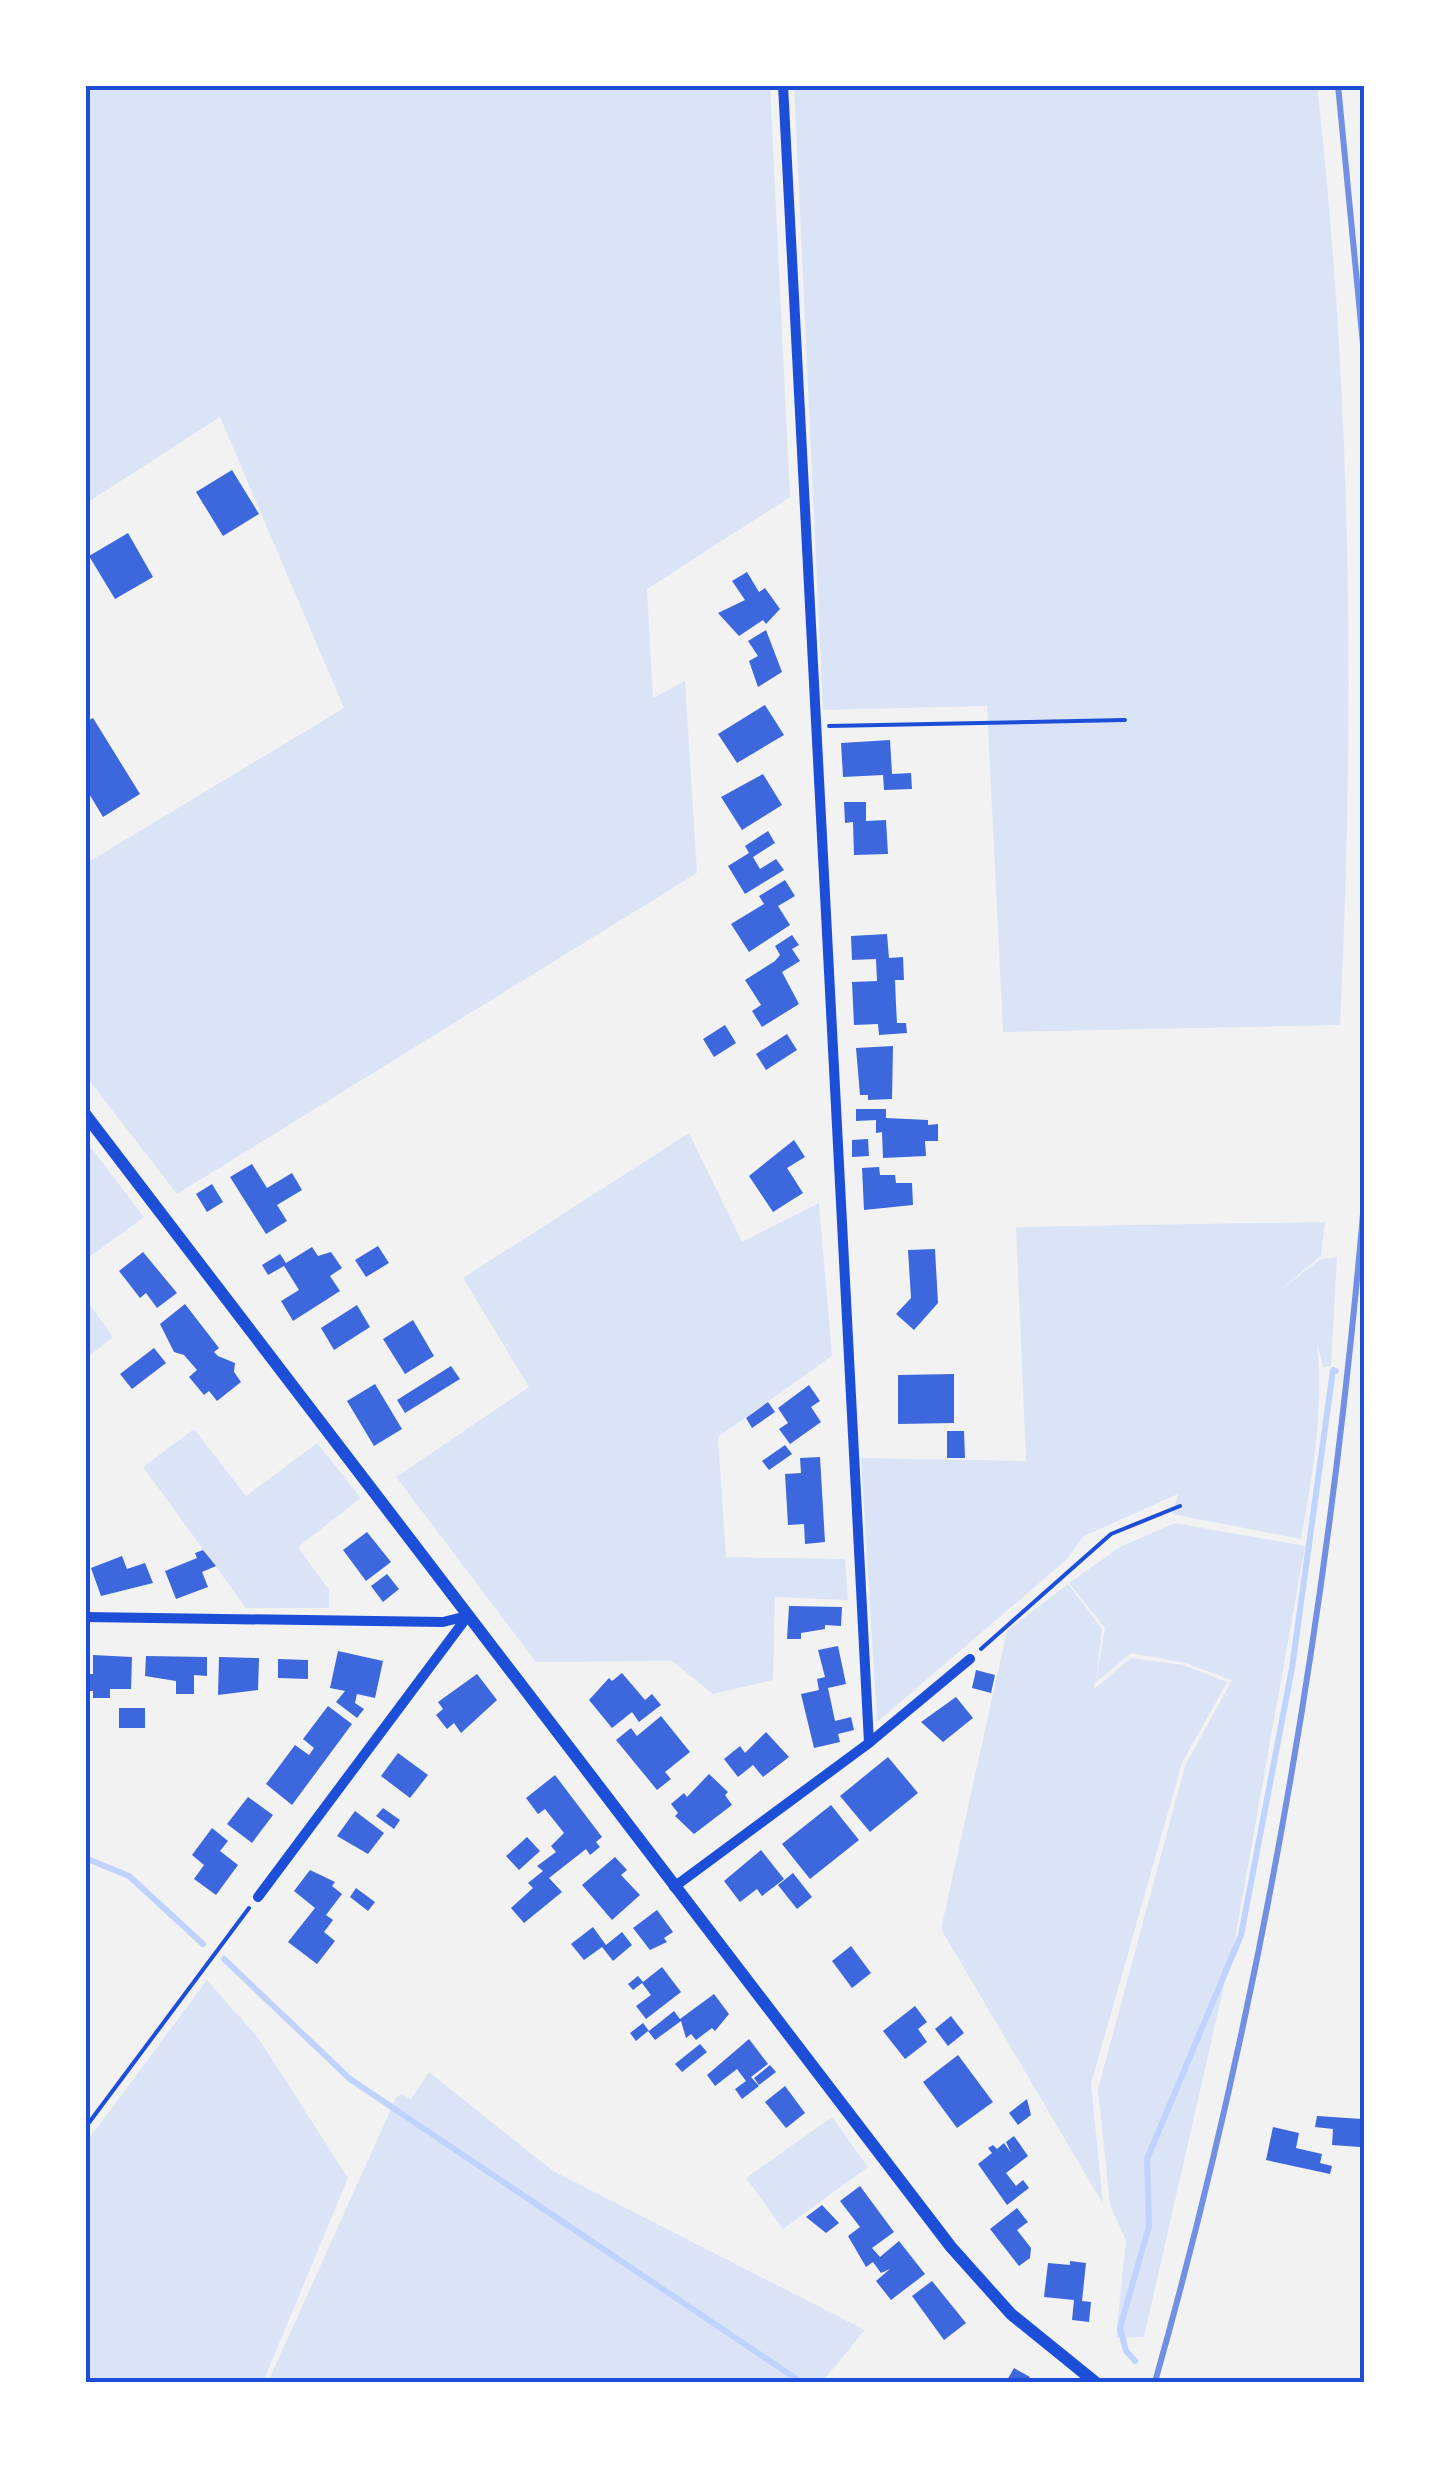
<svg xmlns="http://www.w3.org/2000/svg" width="1450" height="2467" font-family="'Zilla Slab',serif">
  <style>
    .green { fill: #dbe4f7 }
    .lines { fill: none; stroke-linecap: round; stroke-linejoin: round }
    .stream { stroke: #bfd3fe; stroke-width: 6 }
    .building { fill: #3d67dc }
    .path { stroke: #1d4ed8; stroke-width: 4 }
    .minor { stroke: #1d4ed8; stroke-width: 10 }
    .tertiary { stroke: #1d4ed8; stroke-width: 12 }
    .rail { stroke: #7290e2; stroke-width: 6 }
    .neatline { fill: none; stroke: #1d4ed8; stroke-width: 4 }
  </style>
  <rect width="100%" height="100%" fill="#f2f2f2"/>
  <!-- green -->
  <g class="green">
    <polygon points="85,85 770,85 790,497 647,589 653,698 685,681 697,873 177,1194 85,1075 85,864 344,708 220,417 85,504"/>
    <path d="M794,85H1317C1352,395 1355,713 1340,1025L1003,1032L987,706L823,710Z"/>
    <polygon points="689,1133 742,1242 819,1203 832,1356 718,1437 726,1557 845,1559 848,1600 775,1597 773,1680 713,1694 672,1661 536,1662 396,1477 529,1387 463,1278"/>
    <polygon points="85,1140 144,1217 85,1260"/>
    <path d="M1325,1222L1321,1256L1276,1293L1321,1259L1337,1257L1331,1366L1323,1367L1317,1344C1324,1409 1313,1474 1301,1539L1172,1514L1178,1494L1084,1536L1065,1561L877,1722L861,1458L1026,1461L1016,1227Z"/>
    <polygon points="85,1298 113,1337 85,1359"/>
    <polygon points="194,1429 246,1496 317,1443 361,1498 298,1547 329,1590 329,1608 246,1608 143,1467"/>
    <polygon points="1175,1523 1305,1546 1236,1933 1144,2337 1116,2338 1126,2240 1110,2205 1098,2089 1185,1766 1232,1680 1185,1663 1131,1653 1094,1684 1094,1689 1131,1658 1183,1665 1227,1682 1182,1763 1091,2084 1103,2204 941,1929 1007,1631 1068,1584 1102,1629 1096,1681 1105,1628 1069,1583 1120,1547"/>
    <polygon points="207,1980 259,2039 348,2178 263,2382 85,2382 85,2144"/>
    <polygon points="429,2072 553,2171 865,2330 822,2382 268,2382 396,2098 401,2094 411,2099"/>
    <polygon points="832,2117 868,2167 783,2229 746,2178"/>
  </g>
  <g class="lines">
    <!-- stream -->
    <g class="stream">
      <polyline points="85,1858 129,1876 203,1944"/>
      <polyline points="224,1959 350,2079 801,2382"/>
      <polyline points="1135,2361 1126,2351 1120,2328 1149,2226 1147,2159 1241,1935 1292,1668 1333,1370 1336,1371"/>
    </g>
  </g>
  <!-- building -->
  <g class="building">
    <polygon points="232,470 259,514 223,536 196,492"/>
    <polygon points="128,533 153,577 115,599 89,556"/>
    <polygon points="747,572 759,592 765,588 780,609 766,624 763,620 739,636 718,613 745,600 732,581"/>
    <polygon points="766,630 782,672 758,687 749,661 758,656 748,641"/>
    <polygon points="765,705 784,735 737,763 718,734"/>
    <polygon points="93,718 140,794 103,817 85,787 85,722"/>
    <polygon points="890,740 892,774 911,773 912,789 884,790 883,775 843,777 841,743"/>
    <polygon points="763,774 782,805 742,830 721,797"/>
    <polygon points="844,802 866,802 866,821 886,820 888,854 854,855 853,822 845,823"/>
    <polygon points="768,831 775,843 753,857 760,869 776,859 784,870 745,894 728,866 749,853 745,846"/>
    <polygon points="785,880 795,896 778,906 790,925 749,952 731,924 764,904 759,896"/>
    <polygon points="887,934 889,958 903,957 904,980 895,980 896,1005 897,1023 906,1023 907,1033 879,1035 878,1024 854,1025 852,982 877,981 876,959 852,960 851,936"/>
    <polygon points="792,935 799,945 792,949 800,961 782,972 799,1004 762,1027 752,1011 761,1005 745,980 775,961 780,955 775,946"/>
    <polygon points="725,1025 736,1043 714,1057 703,1039"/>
    <polygon points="787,1034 797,1050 766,1070 756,1054"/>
    <polygon points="893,1046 892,1099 868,1100 868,1095 860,1095 856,1048"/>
    <polygon points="856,1109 886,1109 886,1118 928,1120 928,1125 938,1124 938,1141 925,1141 926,1156 883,1158 882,1132 876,1133 876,1120 856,1121"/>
    <polygon points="868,1139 869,1156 852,1157 852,1140"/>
    <polygon points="794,1140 805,1157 787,1168 803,1193 773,1212 749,1176"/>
    <polygon points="252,1164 267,1188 292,1173 302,1190 277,1205 287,1221 266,1234 230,1177"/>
    <polygon points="879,1167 880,1175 895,1175 896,1183 912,1183 913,1205 864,1210 862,1168"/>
    <polygon points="212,1184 223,1202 207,1212 196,1194"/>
    <polygon points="378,1246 389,1263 366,1277 355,1260"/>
    <polygon points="312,1247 318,1256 331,1252 342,1268 330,1276 340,1291 293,1321 281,1301 299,1290 284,1266 268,1275 262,1265 280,1254 286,1263"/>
    <polygon points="935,1249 938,1303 914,1330 896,1314 911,1298 908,1250"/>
    <polygon points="143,1252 177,1293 157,1308 146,1293 140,1298 119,1271"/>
    <polygon points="185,1304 219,1348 214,1352 218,1356 235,1363 234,1372 241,1382 217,1401 209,1391 204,1395 189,1377 197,1370 184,1355 174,1352 160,1324"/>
    <polygon points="357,1305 370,1327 334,1350 321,1328"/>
    <polygon points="413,1320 434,1356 405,1374 383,1339"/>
    <polygon points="154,1348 166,1363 132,1389 120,1374"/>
    <polygon points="451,1366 460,1379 405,1413 397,1400"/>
    <polygon points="954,1374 954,1423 898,1424 898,1375"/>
    <polygon points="375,1384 402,1429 374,1446 347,1401"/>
    <polygon points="809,1385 820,1401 811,1407 821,1422 790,1444 779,1429 788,1423 778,1408"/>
    <polygon points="768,1402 775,1412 752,1428 746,1418"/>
    <polygon points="947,1431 964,1431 965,1458 947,1458"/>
    <polygon points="785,1445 792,1454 769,1470 762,1461"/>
    <polygon points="820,1457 825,1542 805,1544 804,1524 788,1525 785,1474 801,1473 800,1458"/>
    <polygon points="367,1532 391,1562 366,1581 343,1550"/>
    <polygon points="203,1550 216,1566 202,1572 208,1587 176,1599 165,1571 197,1558 195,1553"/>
    <polygon points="122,1556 127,1569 145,1563 153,1583 101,1596 91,1568"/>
    <polygon points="387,1574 399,1589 383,1602 371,1586"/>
    <polygon points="789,1606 842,1607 841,1626 825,1625 825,1629 801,1633 801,1639 787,1639"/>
    <polygon points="838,1646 846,1684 828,1688 835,1721 851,1717 854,1730 838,1734 840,1742 814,1748 801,1694 819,1690 817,1679 825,1677 818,1650"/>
    <polygon points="338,1651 383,1661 375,1698 357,1694 355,1703 364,1709 357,1718 336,1702 345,1691 330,1688"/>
    <polygon points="93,1655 132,1657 131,1689 110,1689 110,1698 93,1698 93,1691 85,1691 85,1674 93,1674"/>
    <polygon points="146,1656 207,1657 207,1676 194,1675 194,1694 176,1694 176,1681 145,1676"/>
    <polygon points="219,1657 259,1658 258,1690 218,1695"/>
    <polygon points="278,1659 308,1660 308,1679 278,1678"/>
    <polygon points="976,1670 995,1675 991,1693 972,1688"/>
    <polygon points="622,1673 645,1700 652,1694 661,1705 639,1722 632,1712 612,1728 589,1700 609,1678 612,1681"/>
    <polygon points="477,1674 497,1700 461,1733 454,1723 447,1729 436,1715 443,1709 438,1702"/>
    <polygon points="956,1697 973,1718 943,1742 921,1722"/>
    <polygon points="328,1706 352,1724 292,1805 266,1784 295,1745 309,1755 314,1748 303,1739"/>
    <rect x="119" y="1708" width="26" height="20"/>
    <polygon points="661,1716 690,1752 665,1772 671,1779 657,1790 616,1740 631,1728 637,1736"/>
    <polygon points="766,1732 789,1757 763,1777 753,1765 738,1777 724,1759 740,1746 745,1753"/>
    <polygon points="398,1753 428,1775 410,1798 381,1776"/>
    <polygon points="888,1757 918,1793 870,1832 840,1796"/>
    <polygon points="709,1774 728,1792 725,1795 732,1805 694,1834 675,1816 678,1813 671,1804 684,1793 687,1797"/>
    <polygon points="555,1775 602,1837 596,1842 600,1847 590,1855 586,1849 549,1878 562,1892 524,1923 511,1908 533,1888 528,1883 543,1871 537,1866 556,1852 551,1846 564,1833 545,1809 538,1814 526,1798"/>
    <polygon points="248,1797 273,1815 252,1843 227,1824"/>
    <polygon points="831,1805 859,1840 810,1879 782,1844"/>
    <polygon points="383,1808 400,1820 394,1829 376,1816"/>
    <polygon points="355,1811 384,1833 368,1854 337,1836"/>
    <polygon points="212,1828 228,1841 220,1851 238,1865 216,1895 194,1879 204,1865 192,1855"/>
    <polygon points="527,1837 540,1851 519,1870 506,1856"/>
    <polygon points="761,1850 784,1879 762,1896 757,1889 740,1902 724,1881"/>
    <polygon points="615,1857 627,1870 621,1875 640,1895 612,1920 582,1885"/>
    <polygon points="310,1870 335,1882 332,1886 342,1894 326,1915 333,1920 324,1932 335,1941 317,1964 288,1942 315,1908 294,1891"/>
    <polygon points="793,1873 812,1897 797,1909 778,1885"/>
    <polygon points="356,1888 375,1902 368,1911 350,1897"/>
    <polygon points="657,1910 673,1932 664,1938 667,1942 650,1950 633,1928"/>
    <polygon points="593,1927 606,1945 622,1932 632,1945 613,1961 602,1947 584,1960 571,1944"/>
    <polygon points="851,1946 871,1973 852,1988 832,1961"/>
    <polygon points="662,1967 681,1992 646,2019 636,2006 651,1995 642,1983 633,1990 628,1984 638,1976 643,1982"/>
    <polygon points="714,1994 729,2014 715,2031 712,2028 696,2040 691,2034 686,2038 681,2021 655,2040 648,2031 636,2041 630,2033 643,2023 649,2031 674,2011 680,2019"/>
    <polygon points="915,2006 927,2022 918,2029 927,2042 905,2059 883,2031"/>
    <polygon points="951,2016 964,2033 948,2046 935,2029"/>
    <polygon points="749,2039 768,2064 751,2077 759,2086 742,2099 735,2089 746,2081 737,2069 715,2086 707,2075"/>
    <polygon points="700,2044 707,2052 682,2072 675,2064"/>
    <polygon points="958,2055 993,2102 957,2128 923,2082"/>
    <polygon points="770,2065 776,2072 759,2085 754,2078"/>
    <polygon points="785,2086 805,2113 786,2128 765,2102"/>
    <polygon points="1027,2099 1031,2115 1018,2125 1009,2113"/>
    <polygon points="1317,2116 1362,2119 1360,2147 1332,2145 1333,2129 1315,2127"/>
    <polygon points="1273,2127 1299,2133 1296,2148 1322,2154 1320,2163 1332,2166 1330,2174 1266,2160"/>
    <polygon points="1014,2136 1028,2156 1006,2173 1016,2186 1023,2180 1029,2188 1007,2205 978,2164 992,2153 988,2148 993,2145 997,2149 1004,2143 1011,2153 1006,2142"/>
    <polygon points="860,2186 894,2232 872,2248 880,2257 899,2241 925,2274 891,2300 876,2281 890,2269 881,2273 873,2262 866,2267 848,2236 860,2227 840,2201"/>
    <polygon points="822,2205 839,2223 826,2233 806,2217"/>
    <polygon points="1017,2208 1028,2222 1017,2230 1031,2248 1030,2258 1019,2266 990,2229"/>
    <polygon points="1070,2261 1086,2263 1082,2301 1091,2302 1089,2322 1072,2320 1074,2300 1044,2297 1048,2263 1070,2265"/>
    <polygon points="932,2281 966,2323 944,2340 912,2296"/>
    <polygon points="1014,2368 1030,2377 1027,2382 1006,2382"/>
  </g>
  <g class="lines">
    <!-- path -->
    <g class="path">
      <polyline points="829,726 1125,720"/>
      <polyline points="981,1649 1111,1534 1180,1506"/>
      <polyline points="85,2128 249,1908"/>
    </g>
    <!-- minor -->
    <g class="minor">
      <polyline points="783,85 869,1743"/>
      <polyline points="85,1617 443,1622 467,1616"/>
      <polyline points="674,1887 869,1743 970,1659"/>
      <polyline points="258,1897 467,1617"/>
    </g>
    <!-- tertiary -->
    <polyline class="tertiary" points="85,1114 951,2247 1011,2314 1095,2382"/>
    <!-- rail -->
    <g class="rail">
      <polyline points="1338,85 1365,365"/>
      <path d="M1155,2382C1265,1992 1331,1594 1365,1191"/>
    </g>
  </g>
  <!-- border -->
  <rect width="1450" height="2467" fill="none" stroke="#ffffff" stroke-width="175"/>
  <rect x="88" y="88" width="1274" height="2292" class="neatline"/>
</svg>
